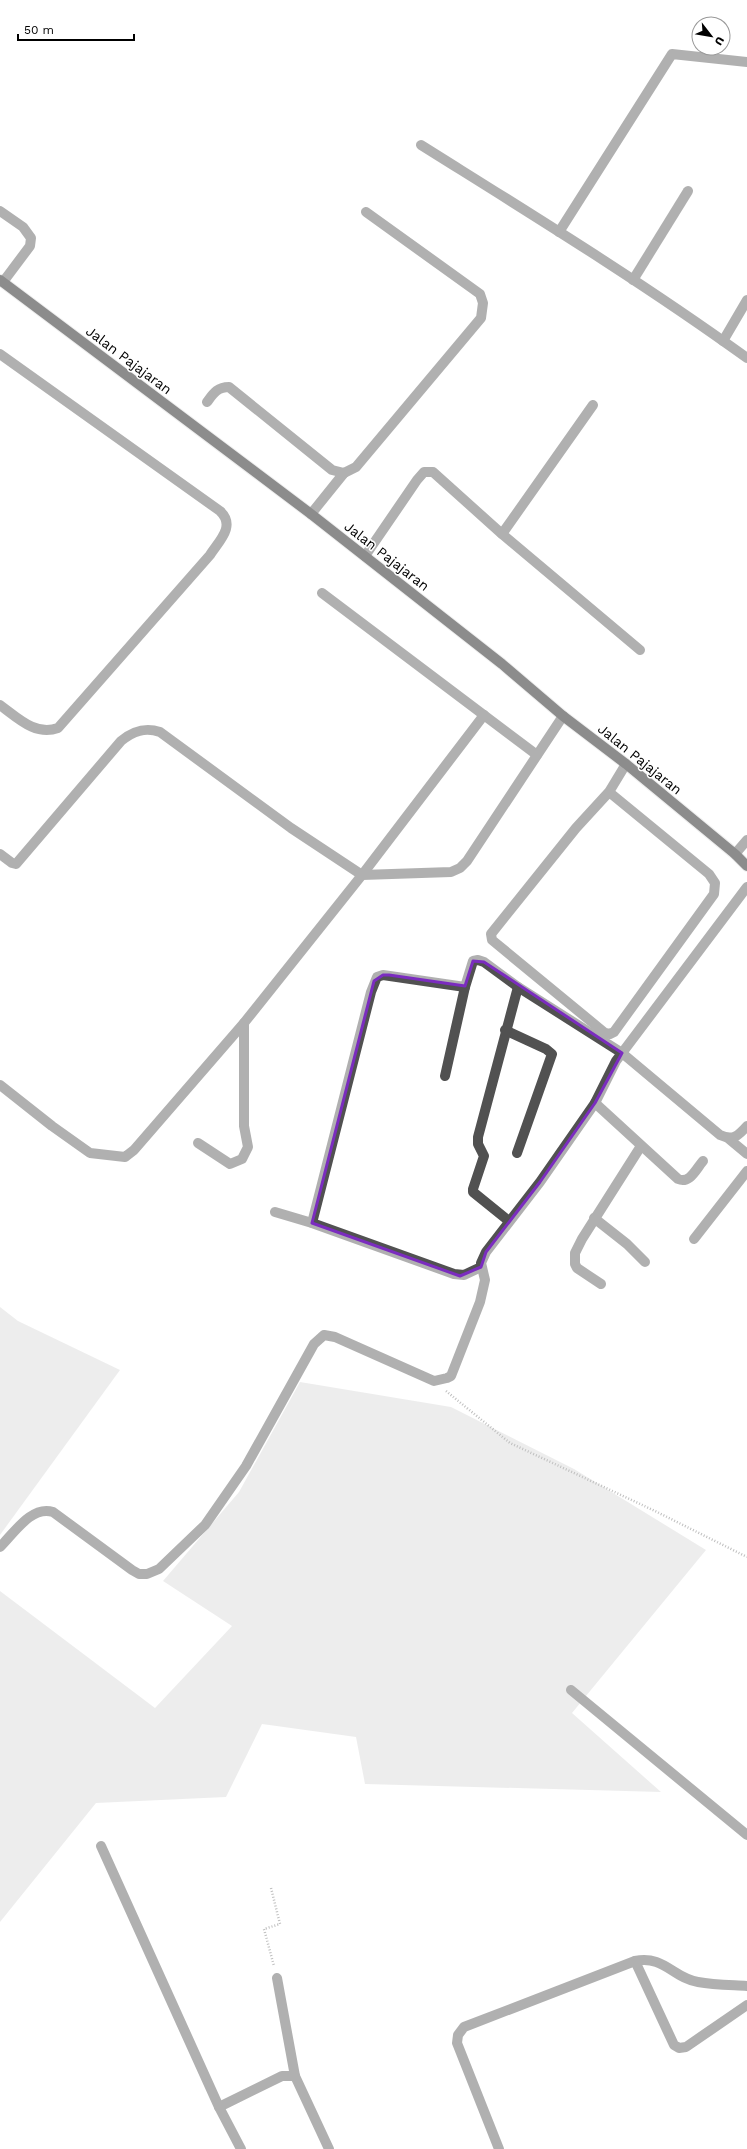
<svg xmlns="http://www.w3.org/2000/svg" width="747" height="2149" font-family="'Work Sans',sans-serif">
  <style>
    .green { fill: #d8d8d8 }
    .lines { fill: none; stroke-linecap: round; stroke-linejoin: round }
    .major-casing { stroke: #dbdbdb; stroke-width: 12 }
    .path { stroke: #737373; stroke-width: 2.5; stroke-dasharray: 1 2; stroke-linecap: butt }
    .minor { stroke: #515151; stroke-width: 10 }
    .major { stroke: #000; stroke-width: 10 }
    .marked { fill: none; stroke: #7b2cbf; stroke-width: 3; stroke-linejoin: round }
    .labels { text-anchor: middle; stroke-width: 3; stroke-linejoin: round; paint-order: stroke }
    .street-label { font-size: 14px; fill: #000; stroke: #fff }
  </style>
  <rect width="100%" height="100%" fill="#fff"/>
  <!-- green -->
  <g class="green">
    <polygon points="0,1307 18,1321 120,1370 0,1535"/>
    <polygon points="300,1382 451,1407 574,1469 706,1550 572,1713 661,1792 365,1784 356,1737 262,1724 226,1797 96,1803 0,1922 0,1591 155,1708 232,1626 163,1581 239,1492"/>
  </g>
  <g class="lines">
    <!-- major casing -->
    <g class="major-casing">
      <polyline id="major" points="0,280 311,514 502,664 563,716 626,764 735,854 747,866"/>
    </g>
    <!-- path -->
    <g class="path">
      <polyline points="446,1391 510,1443 655,1511 747,1557"/>
      <polyline points="271,1888 280,1924 264,1929 274,1966"/>
    </g>
    <!-- minor -->
    <g class="minor">
      <path d="M421,145C531,214 642,282 747,358"/>
      <polyline points="0,211 23,227 31,238 30,246 3,282"/>
      <polyline points="559,232 672,54 747,62"/>
      <polyline points="633,280 688,191"/>
      <polyline points="723,341 747,300"/>
      <path d="M0,354L220,511C236,526 219,541 210,555L58,728C35,736 18,718 0,705"/>
      <path d="M207,402C213,394 217,387 229,387L332,470L344,473L356,467L481,318L483,303L480,294L366,212"/>
      <polyline points="311,514 344,473"/>
      <polyline points="502,534 593,405"/>
      <polyline points="365,556 417,480 424,472 433,472 502,534 640,650"/>
      <polyline points="322,593 537,755"/>
      <polyline points="609,792 709,874 715,883 714,894 614,1032 610,1034 605,1033 492,940 491,934 576,828 609,792 626,764"/>
      <path d="M0,854L12,863L16,864L121,741C133,731 145,727 160,732L291,828L362,875L484,715"/>
      <polyline points="735,854 747,840"/>
      <polyline points="505,1030 546,1049 552,1054 517,1153"/>
      <polyline points="445,1076 465,987"/>
      <polyline points="0,1085 52,1126 90,1153 125,1157 134,1150 244,1023 362,875 451,872 460,868 467,861 563,716"/>
      <path d="M595,1103L678,1179C690,1184 696,1169 703,1161"/>
      <polyline points="729,1139 747,1154"/>
      <polyline points="198,1143 230,1164 242,1159 248,1147 244,1126 244,1023"/>
      <polyline points="275,1212 312,1223 454,1274 464,1275 481,1267"/>
      <polyline points="594,1218 627,1244 645,1262"/>
      <polyline points="509,1221 473,1192 473,1189 484,1156 478,1144 478,1137 518,987"/>
      <path d="M312,1223L371,992L377,977L383,975L465,987L473,961L478,960L484,962L518,987L622,1053L720,1135C733,1141 738,1136 747,1126"/>
      <polyline points="694,1239 747,1171"/>
      <polyline points="601,1284 577,1268 575,1264 575,1253 582,1239 641,1146"/>
      <path d="M0,1547C14,1533 32,1505 53,1512L132,1570L139,1574H147L159,1569L205,1525L246,1466L314,1344L324,1335L335,1337L434,1381L447,1378L451,1376L480,1302L485,1280L481,1263L486,1252L540,1182L595,1103L616,1061L747,887"/>
      <polyline points="571,1690 747,1835"/>
      <polyline points="101,1846 219,2107 241,2149"/>
      <polyline points="635,1961 674,2045 679,2048 686,2047 747,2005"/>
      <polyline points="277,1978 295,2076"/>
      <polyline points="219,2107 282,2076 295,2076 329,2149"/>
      <path d="M499,2149L457,2043L458,2035L464,2027L635,1961C664,1955 673,1978 698,1982C714,1985 731,1985 747,1986"/>
    </g>
    <!-- major -->
    <use href="#major" class="major"/>
  </g>
  <!-- marked area -->
  <path d="M0 0H747V2149H0ZM473,961L484,962L622,1053L595,1103L540,1182L486,1252L481,1267L460,1276L312,1223L374,981L383,975H389L465,986Z" fill="#fff" fill-opacity=".55" fill-rule="evenodd"/>
  <path class="marked" d="M473,961L484,962L622,1053L595,1103L540,1182L486,1252L481,1267L460,1276L312,1223L374,981L383,975H389L465,986Z"/>
  <g class="labels">
    <!-- street labels -->
    <g class="street-label">
      <text transform="translate(129 360) rotate(37)" y="5">Jalan Pajajaran</text>
      <text transform="translate(387 556) rotate(38)" y="5">Jalan Pajajaran</text>
      <text transform="translate(640 759) rotate(39)" y="5">Jalan Pajajaran</text>
    </g>
  </g>
  <!-- north arrow -->
  <g transform="translate(711 36) rotate(121)"><circle r="19" fill="#ffffff" stroke="#999999"/>
  <path d="M0-3L7 15L0 10L-7 15Z" fill="#000000"/>
  <text y="-6" font-size="11" font-weight="bold" text-anchor="middle" fill="#000000">U</text>
  </g>
  <!-- scale -->
  <path d="M18 34v6h116v-6" fill="none" stroke="#000000" stroke-width="2"/>
  <text x="24" y="34" font-size="12" fill="#000000" stroke="#ffffff" stroke-width="3" paint-order="stroke">50 m</text>
</svg>
